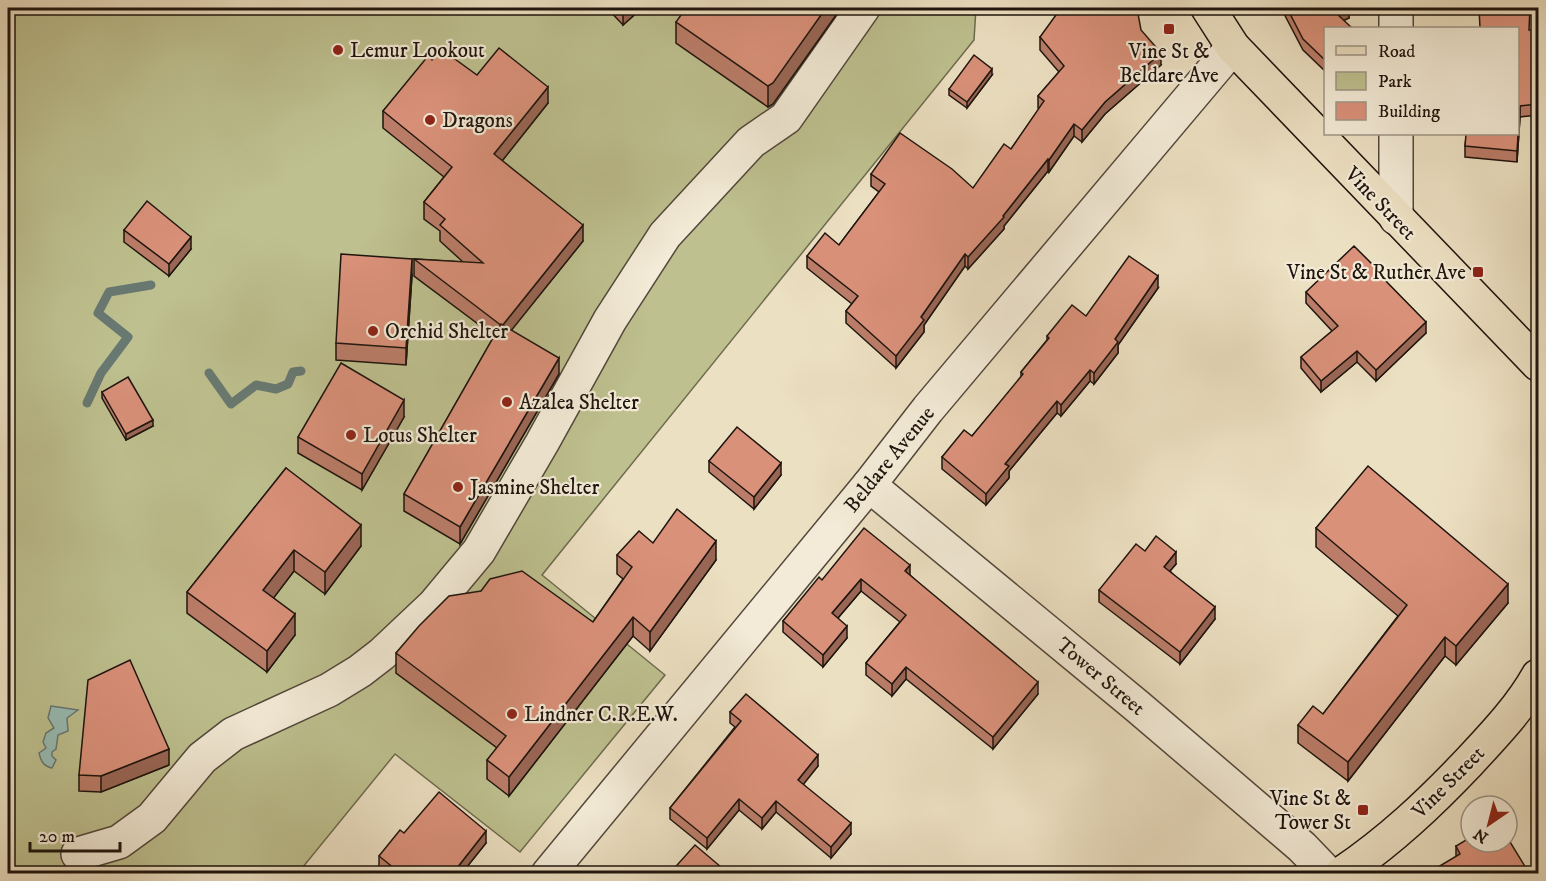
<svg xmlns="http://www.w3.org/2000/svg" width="1546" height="881" font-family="'IM FELL DW Pica',serif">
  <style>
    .green { fill: #bec08f; stroke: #6e6a4e; stroke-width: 1.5 }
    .water { fill: #99bdb5; stroke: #687972; stroke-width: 1.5 }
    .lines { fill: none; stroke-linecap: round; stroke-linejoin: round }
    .stream { stroke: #687972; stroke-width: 9 }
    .minor-casing { stroke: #52473b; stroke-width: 36 }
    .major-casing { stroke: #1e140e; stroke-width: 36 }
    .minor { stroke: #f3ebd7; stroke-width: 33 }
    .major { stroke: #ece0c2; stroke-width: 33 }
    .wall { fill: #bb7d69; stroke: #1e140e; stroke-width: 1.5 }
    .shaded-wall { fill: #965; stroke: #1e140e; stroke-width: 1.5 }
    .building { fill: #da917a; stroke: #1e140e; stroke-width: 1.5 }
    .poi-dot { fill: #8f2418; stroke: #f3ebd7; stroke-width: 2 }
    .labels { text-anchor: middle; stroke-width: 4.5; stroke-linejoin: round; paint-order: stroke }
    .poi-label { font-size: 21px; fill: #1e140e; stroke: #f3ebd7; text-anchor: start }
    .street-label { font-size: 21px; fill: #1e140e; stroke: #f3ebd7 }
  </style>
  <rect width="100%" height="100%" fill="#ece0c2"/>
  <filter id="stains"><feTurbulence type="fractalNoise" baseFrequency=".00333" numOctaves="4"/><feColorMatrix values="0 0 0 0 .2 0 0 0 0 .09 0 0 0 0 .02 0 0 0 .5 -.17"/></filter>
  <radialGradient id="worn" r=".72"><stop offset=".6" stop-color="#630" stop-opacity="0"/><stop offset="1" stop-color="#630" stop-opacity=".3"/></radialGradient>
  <!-- green -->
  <polygon class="green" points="8,8 976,8 974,40 542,575 665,675 520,852 395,754 298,873 8,873"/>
  <!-- water -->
  <path class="water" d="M51,706L78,710L67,718L68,731L58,735L56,749L52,752V756L56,760L52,768C43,766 41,761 39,753L46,748L43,742L46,733L54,728L48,718Z"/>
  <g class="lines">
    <!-- stream -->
    <g class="stream">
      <polyline points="209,373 231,404 256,385 276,389 288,384 293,372 301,371"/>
      <polyline points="87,403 101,373 128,337 98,313 109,292 151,285"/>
    </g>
    <!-- minor casing -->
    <g class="minor-casing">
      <g id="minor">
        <polyline points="1396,28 1396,8"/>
        <polyline points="1396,218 1396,134"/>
        <polyline points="869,485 1137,706 1302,847 1328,874"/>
        <polyline points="78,854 119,842 152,818 202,758 233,734 329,690 360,671 382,654 434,605 479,551 542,443 610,320 665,235 751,142 786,118 863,8"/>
        <polyline points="548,874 869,485 928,409 1233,47"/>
      </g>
    </g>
    <!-- major casing -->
    <g class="major-casing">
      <g id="major">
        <polyline points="1208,8 1233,47 1538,364"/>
        <path d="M1341,874C1390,841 1429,804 1469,762C1494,735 1520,708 1538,676"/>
      </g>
    </g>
    <!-- minor -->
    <use href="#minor" class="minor"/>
    <!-- major -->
    <use href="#major" class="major"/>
  </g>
  <!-- wall -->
  <g class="wall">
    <polygon points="607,8 642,8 623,25"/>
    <polygon points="841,8 773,104 768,107 676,43 676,22"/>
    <polygon points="1281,8 1349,8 1349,18 1326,28 1326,72 1303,50"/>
    <polygon points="1479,28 1529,30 1532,70 1539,70 1539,115 1520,117 1517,162 1465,157 1465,146"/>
    <polygon points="1040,37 1161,65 1105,114 1082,142 1074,136 1049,172 1048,171 1004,226 1004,229 968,269 965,266 924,325 924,332 896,368 846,323 846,311 852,304 807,268 807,256 839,245 879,192 871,186 871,174 973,188 1011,149 1039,109 1038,108 1038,96 1059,72 1040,50"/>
    <polygon points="432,60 477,75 548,103 502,161 583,241 511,330 559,374 460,544 404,511 404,494 494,336 414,276 414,259 463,262 440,241 440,231 424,219 424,202 444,177 383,128 383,111"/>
    <polygon points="992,75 967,108 949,95 949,89"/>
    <polygon points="124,230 191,249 169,276 124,242"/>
    <polygon points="412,275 406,365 336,360 336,343"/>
    <polygon points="1382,278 1426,333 1376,381 1357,362 1321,392 1301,368 1301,357 1332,331 1306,303 1306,292"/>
    <polygon points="1158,288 1118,345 1118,353 1094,384 1090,381 1061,416 1057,413 1009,471 1009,478 986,505 942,469 942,457 972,436 1021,378 1021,372 1047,340 1047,336 1086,316"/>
    <polygon points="102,392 153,426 126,440 102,398"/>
    <polygon points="404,417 362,490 298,453 298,437"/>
    <polygon points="709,461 781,475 754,509 709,472"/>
    <polygon points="286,468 361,546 325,594 294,571 273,598 295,635 267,672 187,613 187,592"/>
    <polygon points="1316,528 1508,603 1456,665 1445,656 1348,781 1298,743 1298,725 1323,714 1398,616 1316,547"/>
    <polygon points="653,543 716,560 650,651 633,636 509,796 487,779 487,760 497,748 396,673 396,653 481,591 593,622 623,579 617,574 617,555"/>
    <polygon points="1145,551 1176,564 1170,571 1215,619 1180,664 1099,602 1099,590"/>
    <polygon points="910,575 1038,694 993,749 906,679 892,696 866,675 866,663 900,622 861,591 838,618 847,638 823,667 783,632 783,621 822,580"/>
    <polygon points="730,712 818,766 803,784 851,834 831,858 776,812 762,829 739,810 707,849 670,819 670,808 735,727 730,723"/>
    <polygon points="169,765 101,792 79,791 79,775"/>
    <polygon points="404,833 486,843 462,873 386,873 379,868 379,856"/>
    <polygon points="1456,846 1529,873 1456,856"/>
  </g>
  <!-- shaded-wall -->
  <g class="shaded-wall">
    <polygon points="623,8 642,8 623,25"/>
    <polygon points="826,8 841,8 773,104 768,107 768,86"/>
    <polygon points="1347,8 1349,8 1349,18 1336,24 1336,13"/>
    <polygon points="1161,53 1161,65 1105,114 1082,142 1082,130 1105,102"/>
    <polygon points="992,69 992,75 967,108 967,102"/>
    <polygon points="548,87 548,103 494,171 494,154"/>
    <polygon points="1520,106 1520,117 1517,162 1517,151"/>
    <polygon points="1074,124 1074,136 1049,172 1049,160"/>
    <polygon points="1048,159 1048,171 1004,226 1004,229 968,269 968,257 1003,216"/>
    <polygon points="583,225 583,241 502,342 502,326"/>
    <polygon points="191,237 191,249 169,276 169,264"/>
    <polygon points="965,254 965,266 924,325 924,332 896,368 896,356 921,317"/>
    <polygon points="412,259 412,275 406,365 406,348"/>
    <polygon points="1158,276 1158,288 1118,345 1118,353 1094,384 1094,373 1115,339"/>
    <polygon points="1426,322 1426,333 1376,381 1376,370"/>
    <polygon points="1357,351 1357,362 1321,392 1321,381"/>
    <polygon points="559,358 559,374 460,544 460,527"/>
    <polygon points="1090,370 1090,381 1061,416 1061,405"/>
    <polygon points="404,400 404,417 362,490 362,474"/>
    <polygon points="1057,401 1057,413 1009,471 1009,478 986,505 986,494 1005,464"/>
    <polygon points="153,420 153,426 126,440 126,434"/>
    <polygon points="781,463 781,475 754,509 754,497"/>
    <polygon points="361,525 361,546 325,594 325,572"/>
    <polygon points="716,541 716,560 650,651 650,632"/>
    <polygon points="294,550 294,571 263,612 263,590"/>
    <polygon points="1176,552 1176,564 1164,578 1164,567"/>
    <polygon points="910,565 910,577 905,571"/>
    <polygon points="861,579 861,591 832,625 832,613"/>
    <polygon points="1508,584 1508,603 1456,665 1456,646"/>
    <polygon points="1215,607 1215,619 1180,664 1180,652"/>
    <polygon points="295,614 295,635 267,672 267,651"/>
    <polygon points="633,617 633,636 509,796 509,777"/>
    <polygon points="847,626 847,638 823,667 823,655"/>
    <polygon points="1445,637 1445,656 1348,781 1348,762"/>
    <polygon points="906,667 906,679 892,696 892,684"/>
    <polygon points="1038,682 1038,694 993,749 993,737"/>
    <polygon points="169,749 169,765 101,792 101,776"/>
    <polygon points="818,755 818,766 798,791 798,780"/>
    <polygon points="739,799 739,810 707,849 707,838"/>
    <polygon points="776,801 776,812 762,829 762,818"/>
    <polygon points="851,823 851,834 831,858 831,847"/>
    <polygon points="486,831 486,843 462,873 453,873"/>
  </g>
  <!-- building -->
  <g class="building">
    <polygon points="686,8 826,8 773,83 768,86 676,22"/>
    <polygon points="1061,8 1137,8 1141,30 1161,53 1105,102 1082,130 1074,124 1049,160 1048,159 1003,216 1004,217 968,257 965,254 921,317 924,320 896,356 846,311 858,296 807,256 825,233 839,245 885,184 871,174 900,133 952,169 973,188 1004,144 1011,149 1044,101 1038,96 1064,66 1040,37"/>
    <polygon points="1287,8 1347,8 1336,13 1352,28 1326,28 1326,61 1303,39"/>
    <polygon points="1479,8 1530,8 1529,30 1532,30 1532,70 1539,70 1539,104 1520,106 1517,151 1465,146 1466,134 1518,134 1518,28 1458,28 1480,28"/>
    <polygon points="499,48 548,87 494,154 583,225 502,326 414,259 483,263 440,225 445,219 424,202 452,167 383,111 428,56 432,60 441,49 477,75"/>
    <polygon points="974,55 992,69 967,102 949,89"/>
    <polygon points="147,201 191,237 169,264 124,230"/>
    <polygon points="1354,246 1382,274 1381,276 1426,322 1376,370 1357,351 1321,381 1301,357 1338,326 1306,292"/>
    <polygon points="341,254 412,259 406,348 336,343"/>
    <polygon points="1129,256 1158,276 1115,339 1118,342 1094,373 1090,370 1061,405 1057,401 1005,464 1009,466 986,494 942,457 964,430 972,436 1023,374 1021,372 1049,338 1047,336 1072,305 1086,316"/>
    <polygon points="501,324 559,358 460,527 404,494"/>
    <polygon points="341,363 404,400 362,474 298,437"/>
    <polygon points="128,377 153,420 126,434 102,392"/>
    <polygon points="737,427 781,463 754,497 709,461"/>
    <polygon points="1368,466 1508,584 1456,646 1445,637 1348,762 1298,725 1313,706 1323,714 1407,605 1316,528"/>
    <polygon points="286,468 361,525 325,572 294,550 263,590 295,614 267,651 187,592"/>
    <polygon points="677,509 716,541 650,632 633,617 509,777 487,760 506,736 396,653 419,626 449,596 481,591 490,579 522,571 593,622 632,567 617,555 639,531 653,543"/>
    <polygon points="864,528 910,565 905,571 1038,682 993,737 906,667 892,684 866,663 906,615 861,579 832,613 847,626 823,655 783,621 819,577 822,580"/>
    <polygon points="1156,536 1176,552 1164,567 1215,607 1180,652 1099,590 1136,544 1145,551"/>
    <polygon points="130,660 169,749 101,776 79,775 88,680"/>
    <polygon points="746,694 818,755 798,780 851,823 831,847 776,801 762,818 739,799 707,838 670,808 741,721 730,712"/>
    <polygon points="439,792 486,831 453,873 400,873 379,856 400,830 404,833"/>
    <polygon points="1471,837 1471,842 1507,842 1507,837 1529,873 1428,873 1460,854 1456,846"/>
    <polygon points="695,845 728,873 670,873"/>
  </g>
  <!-- markers -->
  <g class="poi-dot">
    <rect x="1163" y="23" width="12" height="12" rx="3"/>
    <circle cx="338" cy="50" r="6"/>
    <circle cx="430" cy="120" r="6"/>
    <rect x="1472" y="266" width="12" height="12" rx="3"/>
    <circle cx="373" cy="331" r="6"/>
    <circle cx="507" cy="402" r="6"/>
    <circle cx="351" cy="435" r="6"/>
    <circle cx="458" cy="487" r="6"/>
    <circle cx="512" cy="714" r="6"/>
    <rect x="1357" y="804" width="12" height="12" rx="3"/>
  </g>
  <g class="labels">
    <!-- poi labels -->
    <g class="poi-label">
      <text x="350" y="57">Lemur Lookout</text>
      <text x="1169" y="58" text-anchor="middle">Vine St &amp;<tspan x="1169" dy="24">Beldare Ave</tspan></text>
      <text x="442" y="127">Dragons</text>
      <text x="1466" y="279" text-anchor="end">Vine St &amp; Ruther Ave</text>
      <text x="385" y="338">Orchid Shelter</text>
      <text x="519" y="409">Azalea Shelter</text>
      <text x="363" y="442">Lotus Shelter</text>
      <text x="470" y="494">Jasmine Shelter</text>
      <text x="524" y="721">Lindner C.R.E.W.</text>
      <text x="1351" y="805" text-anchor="end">Vine St &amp;<tspan x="1351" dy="24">Tower St</tspan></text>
    </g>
    <!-- street labels -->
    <g class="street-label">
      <text transform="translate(1381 203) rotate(46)" y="7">Vine Street</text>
      <text transform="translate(889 459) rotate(-51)" y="7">Beldare Avenue</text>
      <text transform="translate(1101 676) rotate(40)" y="7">Tower Street</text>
      <text transform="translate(1448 782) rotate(-45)" y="7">Vine Street</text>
    </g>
  </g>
  <!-- margin -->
  <rect width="1546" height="881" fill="none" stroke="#ece0c2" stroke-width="30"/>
  <rect x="9" y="9" width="1528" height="863" fill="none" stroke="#1e140e" stroke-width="3"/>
  <rect x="15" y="15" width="1516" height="851" fill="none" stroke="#1e140e" stroke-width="1.5"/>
  <!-- legend -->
  <rect x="1324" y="27" width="195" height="108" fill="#f3ebd7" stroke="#9e9587" stroke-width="1.5"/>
  <rect x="1336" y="46" width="30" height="9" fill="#ece0c2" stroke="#9e9587" stroke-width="1.5"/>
  <text x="1378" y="57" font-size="18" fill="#1e140e">Road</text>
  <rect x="1336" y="72" width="30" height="18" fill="#bec08f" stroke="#9e9587" stroke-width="1.5"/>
  <text x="1378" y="87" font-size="18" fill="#1e140e">Park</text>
  <rect x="1336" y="102" width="30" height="18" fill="#da917a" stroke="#9e9587" stroke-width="1.5"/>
  <text x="1378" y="117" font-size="18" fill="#1e140e">Building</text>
  <!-- north arrow -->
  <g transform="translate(1489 824) rotate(215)"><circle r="28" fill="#f3ebd7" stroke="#9e9587" stroke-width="1.5"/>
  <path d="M0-4.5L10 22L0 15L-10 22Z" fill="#8f2418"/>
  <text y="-9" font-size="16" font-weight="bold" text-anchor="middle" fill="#1e140e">N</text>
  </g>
  <!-- scale -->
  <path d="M30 842v9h90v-9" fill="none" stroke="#1e140e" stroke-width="3"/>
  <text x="39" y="842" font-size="18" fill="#1e140e" stroke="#f3ebd7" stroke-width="4.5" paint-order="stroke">20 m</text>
  <rect width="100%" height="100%" filter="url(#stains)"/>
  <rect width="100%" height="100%" fill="url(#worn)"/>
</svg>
